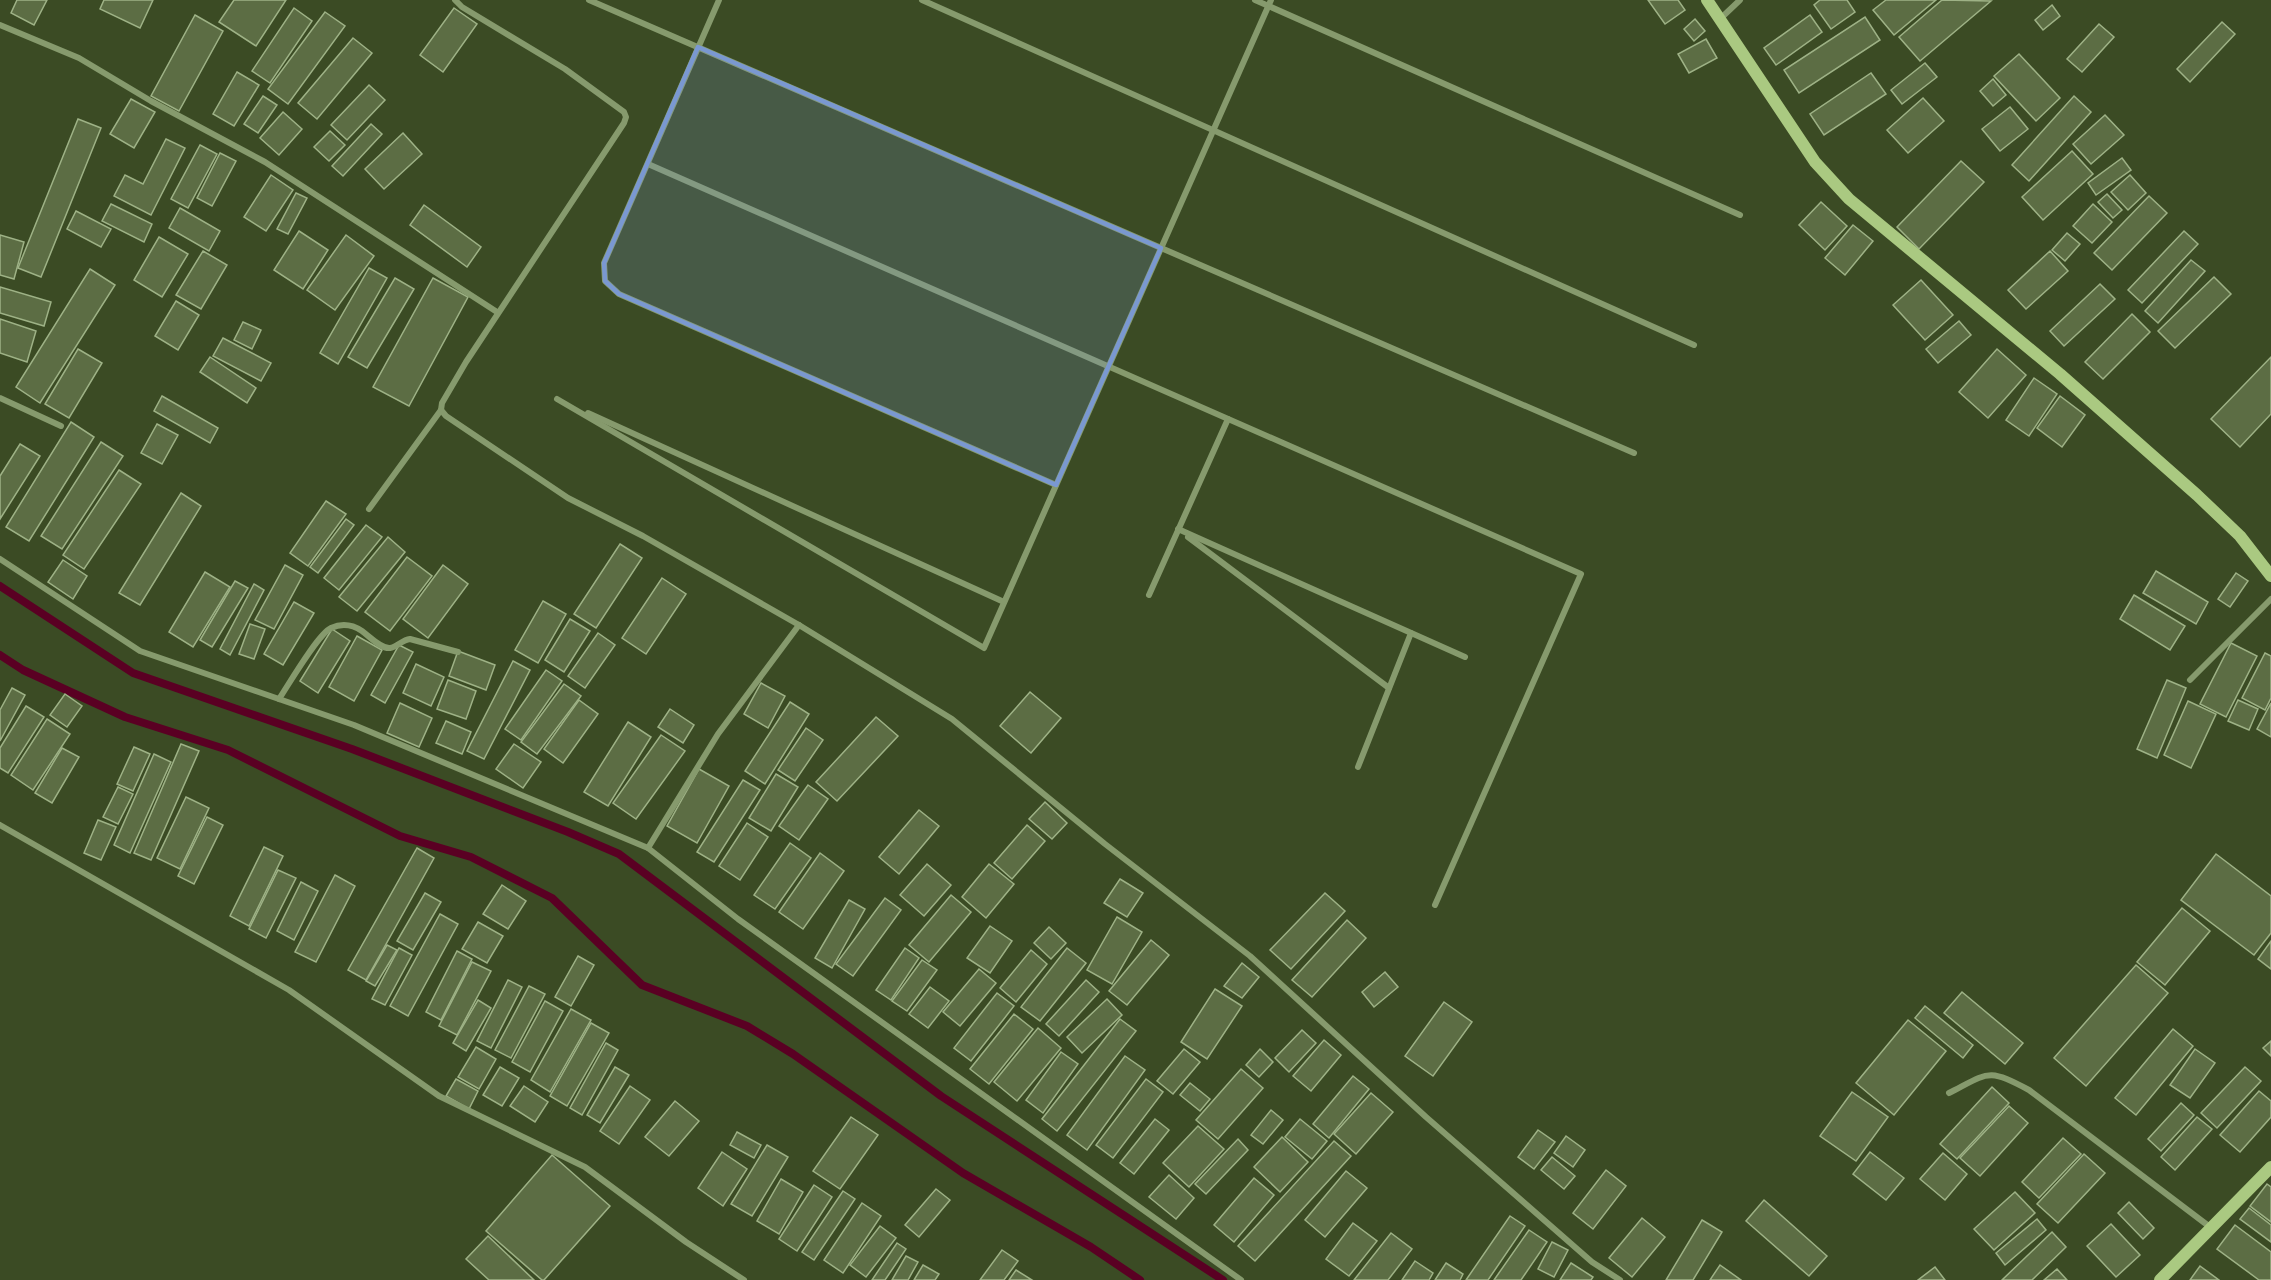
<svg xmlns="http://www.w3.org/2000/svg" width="2271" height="1280" font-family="Quicksand,sans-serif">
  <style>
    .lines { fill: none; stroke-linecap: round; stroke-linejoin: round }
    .stream { stroke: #5a0023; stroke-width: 8 }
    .building { fill: #5c6d44; stroke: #9eb286; stroke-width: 1.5 }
    .street { stroke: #869a6d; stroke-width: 6 }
    .secondary { stroke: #aac981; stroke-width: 12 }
    .marked { fill: #7a98d1; fill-opacity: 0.2; stroke: #7a98d1; stroke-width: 4.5; stroke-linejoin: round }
  </style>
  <rect width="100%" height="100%" fill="#3b4b24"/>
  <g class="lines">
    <!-- stream -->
    <g class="stream">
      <polyline points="0,586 133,673 352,749 568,832 619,854 941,1096 1223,1280"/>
      <polyline points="0,655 23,670 125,717 228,750 400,836 471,857 552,898 642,985 747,1026 793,1054 963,1173 1091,1247 1140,1280"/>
    </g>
  </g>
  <!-- building -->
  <g class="building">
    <polygon points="17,0 47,0 34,25 11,13"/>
    <polygon points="104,0 153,0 140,28 100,9"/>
    <polygon points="234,0 286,0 256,46 219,22"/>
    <polygon points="1648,0 1678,0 1685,10 1665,24"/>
    <polygon points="1820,0 1847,0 1855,12 1831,29 1814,5"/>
    <polygon points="1886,0 1936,0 1894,35 1873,10"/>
    <polygon points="1942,0 1991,1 1920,61 1899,37"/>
    <polygon points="2052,5 2060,16 2043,30 2035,20"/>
    <polygon points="294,8 312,21 270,83 252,71"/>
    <polygon points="454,8 477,24 443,72 420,55"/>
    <polygon points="325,12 345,26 288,104 268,89"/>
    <polygon points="195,15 223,31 179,111 151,96"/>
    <polygon points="1810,15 1822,32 1776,65 1764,48"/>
    <polygon points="1865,17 1880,40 1799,93 1784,70"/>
    <polygon points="1695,19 1705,31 1694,41 1684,29"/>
    <polygon points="2222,22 2235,34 2190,82 2177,69"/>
    <polygon points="2099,24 2114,37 2082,72 2067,59"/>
    <polygon points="353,38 372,53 317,119 298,103"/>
    <polygon points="1706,39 1717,58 1689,73 1678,54"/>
    <polygon points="2019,54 2060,98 2036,121 1994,76"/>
    <polygon points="1925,63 1937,77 1902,104 1891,90"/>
    <polygon points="237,72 259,85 234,126 213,114"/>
    <polygon points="1871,73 1886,94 1824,135 1810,114"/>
    <polygon points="1993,79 2006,95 1993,106 1980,91"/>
    <polygon points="369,85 385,100 347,140 331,125"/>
    <polygon points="263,96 277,105 258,133 244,124"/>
    <polygon points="2074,96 2091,112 2029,181 2012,165"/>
    <polygon points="1923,98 1944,121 1908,153 1887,130"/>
    <polygon points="131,99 155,112 134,148 110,134"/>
    <polygon points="2010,107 2028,129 2000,151 1982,129"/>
    <polygon points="283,112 302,129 279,155 260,138"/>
    <polygon points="2105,115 2124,135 2091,164 2073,144"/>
    <polygon points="78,119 101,128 41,277 18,268"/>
    <polygon points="371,124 382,134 343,176 332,166"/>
    <polygon points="330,131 345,145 329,161 314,147"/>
    <polygon points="403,133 422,154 384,189 365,169"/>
    <polygon points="166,139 185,148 151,215 114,196 125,175 143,184"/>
    <polygon points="200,145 217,154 188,208 171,199"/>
    <polygon points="2072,151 2093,174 2043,220 2022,197"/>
    <polygon points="220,153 236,161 212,206 197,198"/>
    <polygon points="2122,158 2131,170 2096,195 2088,183"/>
    <polygon points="1961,161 1984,182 1919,249 1897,227"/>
    <polygon points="271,175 293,190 266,231 244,217"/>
    <polygon points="2130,175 2146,193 2128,210 2111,192"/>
    <polygon points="296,193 307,198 288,234 277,229"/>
    <polygon points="2107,194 2122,210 2113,218 2098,202"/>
    <polygon points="2149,196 2167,213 2112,270 2094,253"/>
    <polygon points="1821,202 1847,226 1825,250 1799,225"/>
    <polygon points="111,204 152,224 144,242 102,221"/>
    <polygon points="2093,204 2112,222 2092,243 2073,226"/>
    <polygon points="424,205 481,247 467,267 410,225"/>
    <polygon points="180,208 220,231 209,251 169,228"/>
    <polygon points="76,211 111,229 101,247 67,229"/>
    <polygon points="1853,225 1873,241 1845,275 1825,258"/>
    <polygon points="299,231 328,250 303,289 274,270"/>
    <polygon points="2184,231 2198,244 2142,303 2128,290"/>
    <polygon points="2067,233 2080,244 2065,261 2052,250"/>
    <polygon points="0,235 24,242 14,279 0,275"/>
    <polygon points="346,235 374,256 335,310 307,290"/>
    <polygon points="159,237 188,254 162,297 134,280"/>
    <polygon points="203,251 227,265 201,309 176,295"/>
    <polygon points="2050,251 2068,271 2026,309 2008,290"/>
    <polygon points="2191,260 2205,271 2158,323 2145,311"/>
    <polygon points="369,268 387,278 338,364 320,353"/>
    <polygon points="90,269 115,285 40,403 16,387"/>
    <polygon points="2214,277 2231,294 2175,348 2158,331"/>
    <polygon points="395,278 414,289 367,368 348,357"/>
    <polygon points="433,278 468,297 409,406 373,387"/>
    <polygon points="1921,280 1953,315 1925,340 1893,305"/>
    <polygon points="2100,284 2115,299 2064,346 2050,331"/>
    <polygon points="0,287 51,302 44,326 0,313"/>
    <polygon points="176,301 199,315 178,350 155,336"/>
    <polygon points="2132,314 2150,332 2103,379 2085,362"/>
    <polygon points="0,319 36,331 27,362 0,353"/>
    <polygon points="1959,321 1971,335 1938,363 1926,349"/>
    <polygon points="243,322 261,330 252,349 234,340"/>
    <polygon points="223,338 271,363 261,381 213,356"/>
    <polygon points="78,349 102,363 69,418 45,404"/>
    <polygon points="1997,349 2026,375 1988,418 1959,392"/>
    <polygon points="210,357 256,388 247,403 200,372"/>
    <polygon points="2271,357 2271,414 2240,447 2211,419"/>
    <polygon points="2034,378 2057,394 2029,436 2006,420"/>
    <polygon points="162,396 218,428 210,443 154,411"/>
    <polygon points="2060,396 2085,415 2062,447 2037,428"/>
    <polygon points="71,422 94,437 29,541 6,527"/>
    <polygon points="157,424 178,435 162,464 141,453"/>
    <polygon points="101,442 123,456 62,549 41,536"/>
    <polygon points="20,444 40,456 0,519 0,476"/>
    <polygon points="119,470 141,484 84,569 63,555"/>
    <polygon points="181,493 201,506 140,605 119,593"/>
    <polygon points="326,501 346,514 308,566 290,553"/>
    <polygon points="346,519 354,525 318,573 310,567"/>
    <polygon points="366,525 382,537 339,590 324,578"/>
    <polygon points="388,537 405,552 357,611 339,597"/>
    <polygon points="620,544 642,558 596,628 574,614"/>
    <polygon points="407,557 432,576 390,631 365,612"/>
    <polygon points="63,560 87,576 73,599 48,582"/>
    <polygon points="285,565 303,575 274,629 255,620"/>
    <polygon points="443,565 468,584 428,638 403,619"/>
    <polygon points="2156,571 2208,602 2196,624 2143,593"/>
    <polygon points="205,572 230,587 193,647 169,632"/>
    <polygon points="2236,573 2248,581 2230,607 2218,599"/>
    <polygon points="662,578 686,594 646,654 622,638"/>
    <polygon points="235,581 248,588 212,647 200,640"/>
    <polygon points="254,584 264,590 230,655 220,649"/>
    <polygon points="2134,595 2185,626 2170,650 2120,619"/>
    <polygon points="543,601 566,614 538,663 515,650"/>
    <polygon points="294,602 314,613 283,665 264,654"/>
    <polygon points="570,619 590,631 564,672 545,660"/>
    <polygon points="250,624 265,629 254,659 239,654"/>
    <polygon points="332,629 350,641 318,693 300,681"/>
    <polygon points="598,633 615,645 585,688 568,676"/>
    <polygon points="357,636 382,650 354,701 329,687"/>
    <polygon points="2231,643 2257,656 2226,717 2200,704"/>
    <polygon points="399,645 413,652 385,703 371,695"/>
    <polygon points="458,651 495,665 486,690 449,676"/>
    <polygon points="2265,653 2271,656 2271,698 2265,710 2242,698"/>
    <polygon points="513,661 530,670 484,759 467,751"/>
    <polygon points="416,664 444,677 431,706 403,693"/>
    <polygon points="546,670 562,681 521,740 505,729"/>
    <polygon points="448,680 476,691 466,719 437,709"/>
    <polygon points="2167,680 2186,688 2157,758 2137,749"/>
    <polygon points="761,683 785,696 768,728 744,714"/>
    <polygon points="564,684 581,696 537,754 521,742"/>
    <polygon points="12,688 25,695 0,741 0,710"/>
    <polygon points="1030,692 1061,718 1031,753 1000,726"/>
    <polygon points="65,694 82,706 67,727 50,715"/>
    <polygon points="579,700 598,714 563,763 544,749"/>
    <polygon points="2238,700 2258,709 2249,730 2228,721"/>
    <polygon points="2188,701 2216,714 2191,768 2164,755"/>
    <polygon points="790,702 809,714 765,784 745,771"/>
    <polygon points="400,703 432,718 419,747 387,733"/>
    <polygon points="2271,703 2271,737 2257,729"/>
    <polygon points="26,706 44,717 8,773 0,768 0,748"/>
    <polygon points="670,709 694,725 683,743 658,727"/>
    <polygon points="876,717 898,736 837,801 816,782"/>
    <polygon points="47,719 70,734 33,790 11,775"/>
    <polygon points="446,721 471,732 462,754 436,743"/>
    <polygon points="628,722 651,737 608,806 584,792"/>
    <polygon points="806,728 823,740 795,781 778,770"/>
    <polygon points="661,735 685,751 636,819 613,803"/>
    <polygon points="181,744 199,751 151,860 134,853"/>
    <polygon points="514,744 541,762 523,788 496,769"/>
    <polygon points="134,747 150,754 133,791 117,784"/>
    <polygon points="62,748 79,757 52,803 35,793"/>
    <polygon points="154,754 171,762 130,853 114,845"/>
    <polygon points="699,769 729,786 697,843 667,826"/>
    <polygon points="776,774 798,787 771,831 749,818"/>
    <polygon points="743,780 760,790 714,862 697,852"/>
    <polygon points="808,785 828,799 799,840 779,826"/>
    <polygon points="118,787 133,794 118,824 103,817"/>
    <polygon points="186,797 209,808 180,869 157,858"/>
    <polygon points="1045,802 1067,823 1052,839 1029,819"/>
    <polygon points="919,810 939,826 899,874 879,857"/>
    <polygon points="207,817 223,825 194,884 178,876"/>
    <polygon points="98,820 116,827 101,860 84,853"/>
    <polygon points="747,823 768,837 740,880 719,866"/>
    <polygon points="1027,825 1045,841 1012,879 994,863"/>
    <polygon points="790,843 811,858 775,909 754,895"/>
    <polygon points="264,847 283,856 249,926 230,916"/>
    <polygon points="417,848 434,858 366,980 348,970"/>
    <polygon points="820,853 844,871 803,929 779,912"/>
    <polygon points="2216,854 2271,896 2271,933 2254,955 2181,900"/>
    <polygon points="927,864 951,885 924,916 900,895"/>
    <polygon points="989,864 1014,884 986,918 962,897"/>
    <polygon points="278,870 296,878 266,938 249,929"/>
    <polygon points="335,875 355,886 316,962 295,952"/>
    <polygon points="1120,879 1143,893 1127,917 1104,903"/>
    <polygon points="301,882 318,891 294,940 277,931"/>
    <polygon points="502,885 526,901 508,929 483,914"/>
    <polygon points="425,893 441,902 413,950 397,941"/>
    <polygon points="1325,893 1345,911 1291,969 1270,950"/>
    <polygon points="951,895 971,912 929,962 909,945"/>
    <polygon points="885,898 901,910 853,976 836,964"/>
    <polygon points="849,900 865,909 832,968 815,958"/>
    <polygon points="2182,908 2210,931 2165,985 2137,962"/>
    <polygon points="440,914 458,924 408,1016 390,1006"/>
    <polygon points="1117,917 1142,932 1112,984 1087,970"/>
    <polygon points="1347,920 1366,938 1312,997 1292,980"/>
    <polygon points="478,922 503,936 487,963 462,949"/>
    <polygon points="990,926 1012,941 990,973 967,958"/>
    <polygon points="1049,927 1066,943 1051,959 1034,943"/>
    <polygon points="1151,940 1169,955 1127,1005 1109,991"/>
    <polygon points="2271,941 2271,969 2258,959"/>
    <polygon points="387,945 397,950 375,986 366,981"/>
    <polygon points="399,948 412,955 385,1005 372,999"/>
    <polygon points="905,948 919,958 891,1000 876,990"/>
    <polygon points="1067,948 1086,963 1040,1021 1021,1007"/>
    <polygon points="1031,950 1047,964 1016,1002 1000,988"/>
    <polygon points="457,951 472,959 441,1020 426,1012"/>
    <polygon points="578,956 594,965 571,1006 555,997"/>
    <polygon points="922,960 937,970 907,1011 892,1001"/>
    <polygon points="472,962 491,971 457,1035 439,1026"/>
    <polygon points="1242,963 1259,977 1242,998 1224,986"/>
    <polygon points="2136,965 2168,993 2086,1086 2054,1058"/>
    <polygon points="979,969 996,983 960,1026 943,1012"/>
    <polygon points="1385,972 1398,987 1374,1007 1362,992"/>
    <polygon points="508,980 522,987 491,1048 477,1041"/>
    <polygon points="1086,980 1099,992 1059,1036 1046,1024"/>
    <polygon points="529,986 545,994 511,1058 495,1050"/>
    <polygon points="930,987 949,1001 928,1028 909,1014"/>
    <polygon points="1215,989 1242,1006 1207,1059 1181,1042"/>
    <polygon points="1962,992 2023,1043 2005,1064 1944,1013"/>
    <polygon points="997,993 1014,1006 971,1061 954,1048"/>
    <polygon points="1107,999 1122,1015 1082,1053 1067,1037"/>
    <polygon points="478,1000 491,1008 466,1051 453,1043"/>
    <polygon points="545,1001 563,1011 530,1072 512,1062"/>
    <polygon points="1444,1002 1472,1022 1433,1076 1405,1056"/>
    <polygon points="1925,1006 1973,1045 1963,1058 1915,1018"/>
    <polygon points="571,1009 591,1020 550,1092 531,1080"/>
    <polygon points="1014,1014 1033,1029 989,1084 970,1069"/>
    <polygon points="1120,1019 1136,1031 1057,1131 1042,1119"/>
    <polygon points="1908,1020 1946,1051 1894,1115 1856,1083"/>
    <polygon points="591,1023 609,1033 567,1106 550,1096"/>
    <polygon points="1038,1028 1061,1048 1017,1101 994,1082"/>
    <polygon points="2173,1029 2193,1046 2136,1115 2115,1098"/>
    <polygon points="1302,1030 1316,1043 1289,1072 1275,1058"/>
    <polygon points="1324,1040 1341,1055 1311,1091 1293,1076"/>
    <polygon points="2271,1041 2271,1056 2263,1048"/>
    <polygon points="606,1043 618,1050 582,1115 570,1108"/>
    <polygon points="476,1047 496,1059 479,1089 458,1077"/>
    <polygon points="1184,1049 1200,1062 1173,1094 1157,1081"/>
    <polygon points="1260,1049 1273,1062 1259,1077 1246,1065"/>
    <polygon points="2195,1049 2215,1063 2190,1098 2170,1085"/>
    <polygon points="1061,1052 1078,1064 1043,1113 1026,1100"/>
    <polygon points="1125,1056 1145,1070 1087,1150 1067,1135"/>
    <polygon points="500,1067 519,1078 502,1106 483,1095"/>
    <polygon points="615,1067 629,1075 600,1123 587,1115"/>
    <polygon points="2245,1067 2261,1081 2217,1128 2201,1113"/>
    <polygon points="1241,1069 1263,1088 1218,1139 1196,1120"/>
    <polygon points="1353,1076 1369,1089 1329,1138 1313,1124"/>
    <polygon points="456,1079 478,1091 469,1109 446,1096"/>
    <polygon points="1146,1079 1163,1092 1113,1158 1096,1145"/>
    <polygon points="1190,1083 1210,1099 1200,1111 1180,1095"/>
    <polygon points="524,1086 548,1102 535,1122 510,1106"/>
    <polygon points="630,1086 650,1100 619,1144 600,1131"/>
    <polygon points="1992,1087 2009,1103 1957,1159 1940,1144"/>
    <polygon points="2259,1091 2271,1101 2271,1117 2240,1152 2220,1135"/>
    <polygon points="1852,1092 1888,1117 1856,1161 1820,1136"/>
    <polygon points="1371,1093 1393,1112 1356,1154 1334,1134"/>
    <polygon points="675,1101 699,1121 669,1156 645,1137"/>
    <polygon points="2181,1103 2194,1115 2161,1151 2148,1139"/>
    <polygon points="2009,1106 2028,1123 1980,1176 1960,1158"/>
    <polygon points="1271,1110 1283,1120 1263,1144 1251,1135"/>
    <polygon points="851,1117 878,1135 840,1189 813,1171"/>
    <polygon points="2197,1117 2212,1129 2175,1170 2161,1157"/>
    <polygon points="1155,1119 1169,1130 1134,1174 1120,1163"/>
    <polygon points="1300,1119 1327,1141 1312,1159 1285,1137"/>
    <polygon points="1198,1126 1224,1149 1189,1187 1163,1163"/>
    <polygon points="1538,1130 1555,1142 1534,1169 1518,1157"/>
    <polygon points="737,1132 761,1145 754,1158 730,1145"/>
    <polygon points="1566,1136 1585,1150 1573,1167 1554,1153"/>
    <polygon points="1282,1137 1308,1162 1280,1192 1254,1167"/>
    <polygon points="2063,1138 2081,1154 2039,1198 2022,1182"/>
    <polygon points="1238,1139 1248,1150 1206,1194 1195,1184"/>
    <polygon points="1334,1141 1351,1156 1255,1261 1238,1246"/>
    <polygon points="767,1145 788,1157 752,1216 731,1204"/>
    <polygon points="722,1152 747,1169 723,1206 698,1188"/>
    <polygon points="1870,1152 1904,1178 1886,1200 1853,1174"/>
    <polygon points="1943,1153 1967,1174 1945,1200 1920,1179"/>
    <polygon points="2084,1154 2105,1173 2058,1223 2037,1204"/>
    <polygon points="552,1155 610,1206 544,1280 542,1280 486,1231"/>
    <polygon points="1552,1157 1575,1176 1564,1189 1541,1170"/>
    <polygon points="1606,1170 1626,1186 1593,1229 1573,1213"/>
    <polygon points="1346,1171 1367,1188 1325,1237 1305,1220"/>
    <polygon points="1169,1175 1194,1198 1176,1219 1149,1197"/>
    <polygon points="1254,1178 1274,1195 1234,1242 1214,1225"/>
    <polygon points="781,1179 803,1192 779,1234 757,1221"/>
    <polygon points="2267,1184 2271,1187 2271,1222 2250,1206"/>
    <polygon points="814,1185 832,1197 797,1251 779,1239"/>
    <polygon points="936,1189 950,1200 919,1237 905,1225"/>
    <polygon points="843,1191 855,1199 814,1260 802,1252"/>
    <polygon points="2015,1192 2035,1213 1994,1250 1974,1229"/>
    <polygon points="1764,1200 1827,1256 1809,1276 1746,1221"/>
    <polygon points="2129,1202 2154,1228 2143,1239 2118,1213"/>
    <polygon points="862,1203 881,1216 843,1273 824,1260"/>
    <polygon points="2249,1208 2271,1225 2271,1242 2240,1219"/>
    <polygon points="1510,1216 1525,1226 1488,1280 1466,1280"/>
    <polygon points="1642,1218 1665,1237 1632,1277 1609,1258"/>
    <polygon points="2037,1219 2046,1230 2005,1265 1996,1253"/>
    <polygon points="1702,1220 1722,1232 1693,1280 1666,1280"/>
    <polygon points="1353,1223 1377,1241 1349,1276 1326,1259"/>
    <polygon points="2111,1224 2140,1255 2116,1277 2087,1246"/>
    <polygon points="2235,1225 2271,1252 2271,1280 2259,1280 2217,1249"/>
    <polygon points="880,1226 896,1238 866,1277 850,1265"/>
    <polygon points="1529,1230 1547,1242 1521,1280 1494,1280"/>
    <polygon points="2052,1232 2066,1247 2032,1280 2002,1280"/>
    <polygon points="1391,1233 1412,1249 1388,1280 1354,1280"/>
    <polygon points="488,1236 534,1280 489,1280 466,1259"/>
    <polygon points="1552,1242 1568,1250 1554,1277 1538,1269"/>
    <polygon points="897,1243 906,1249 885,1280 872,1280"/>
    <polygon points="1002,1250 1018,1261 1004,1280 980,1280"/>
    <polygon points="906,1256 918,1262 908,1280 892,1280"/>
    <polygon points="1415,1261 1433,1273 1429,1280 1402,1280"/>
    <polygon points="1446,1263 1463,1274 1460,1280 1435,1280"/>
    <polygon points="1571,1263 1593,1277 1591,1280 1560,1280"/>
    <polygon points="923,1265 939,1274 935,1280 914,1280"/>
    <polygon points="1720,1265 1741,1280 1710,1280"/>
    <polygon points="2200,1266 2219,1280 2190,1280"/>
    <polygon points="1935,1267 1945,1280 1918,1280"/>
    <polygon points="2057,1269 2067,1280 2044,1280"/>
    <polygon points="1016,1270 1032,1280 1009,1280"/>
  </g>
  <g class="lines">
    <!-- street -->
    <g class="street">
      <polyline points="455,0 462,7 565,69 624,112 626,117 624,123 466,362 442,403 441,410 446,416 568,498 643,536 799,625 952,719 1105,844 1250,956 1426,1117 1592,1262 1620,1280"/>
      <polyline points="589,0 1634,453"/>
      <polyline points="719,0 604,263 605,281 619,294 1056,485"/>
      <polyline points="922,0 1694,345"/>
      <polyline points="1255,0 1740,215"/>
      <polyline points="1720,19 1740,0"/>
      <polyline points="0,25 79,58 151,101 265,162 497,312"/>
      <polyline points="648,164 1581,574 1435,905"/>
      <polyline points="0,398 61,426"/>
      <polyline points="557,399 984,648 1271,0"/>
      <polyline points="588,413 1004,602"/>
      <polyline points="369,509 441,410"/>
      <polyline points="1178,529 1465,657"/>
      <polyline points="1188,537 1389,688"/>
      <polyline points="0,559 140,651 354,725 648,848 738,919 1241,1280"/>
      <polyline points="1149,595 1228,419"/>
      <polyline points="2190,680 2271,599"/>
      <path d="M279,699C289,684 318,634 331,628C342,623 353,625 362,631C369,636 381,649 390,648C397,647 402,640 410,639L458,652"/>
      <polyline points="1358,767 1411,633"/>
      <polyline points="0,825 289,990 439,1096 585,1167 686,1242 744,1280"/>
      <polyline points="648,848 718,734 799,625"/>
      <path d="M1949,1093C1990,1072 1987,1068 2029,1090L2210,1227"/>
    </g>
    <!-- secondary -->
    <g class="secondary">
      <polyline points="1707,0 1815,162 1849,199 2060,374 2197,495 2240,536 2271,576"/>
      <polyline points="2160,1280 2271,1167"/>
    </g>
  </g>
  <!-- marked area -->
  <path class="marked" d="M698,47L1161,248L1056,485L619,294L605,281L604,263Z"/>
</svg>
